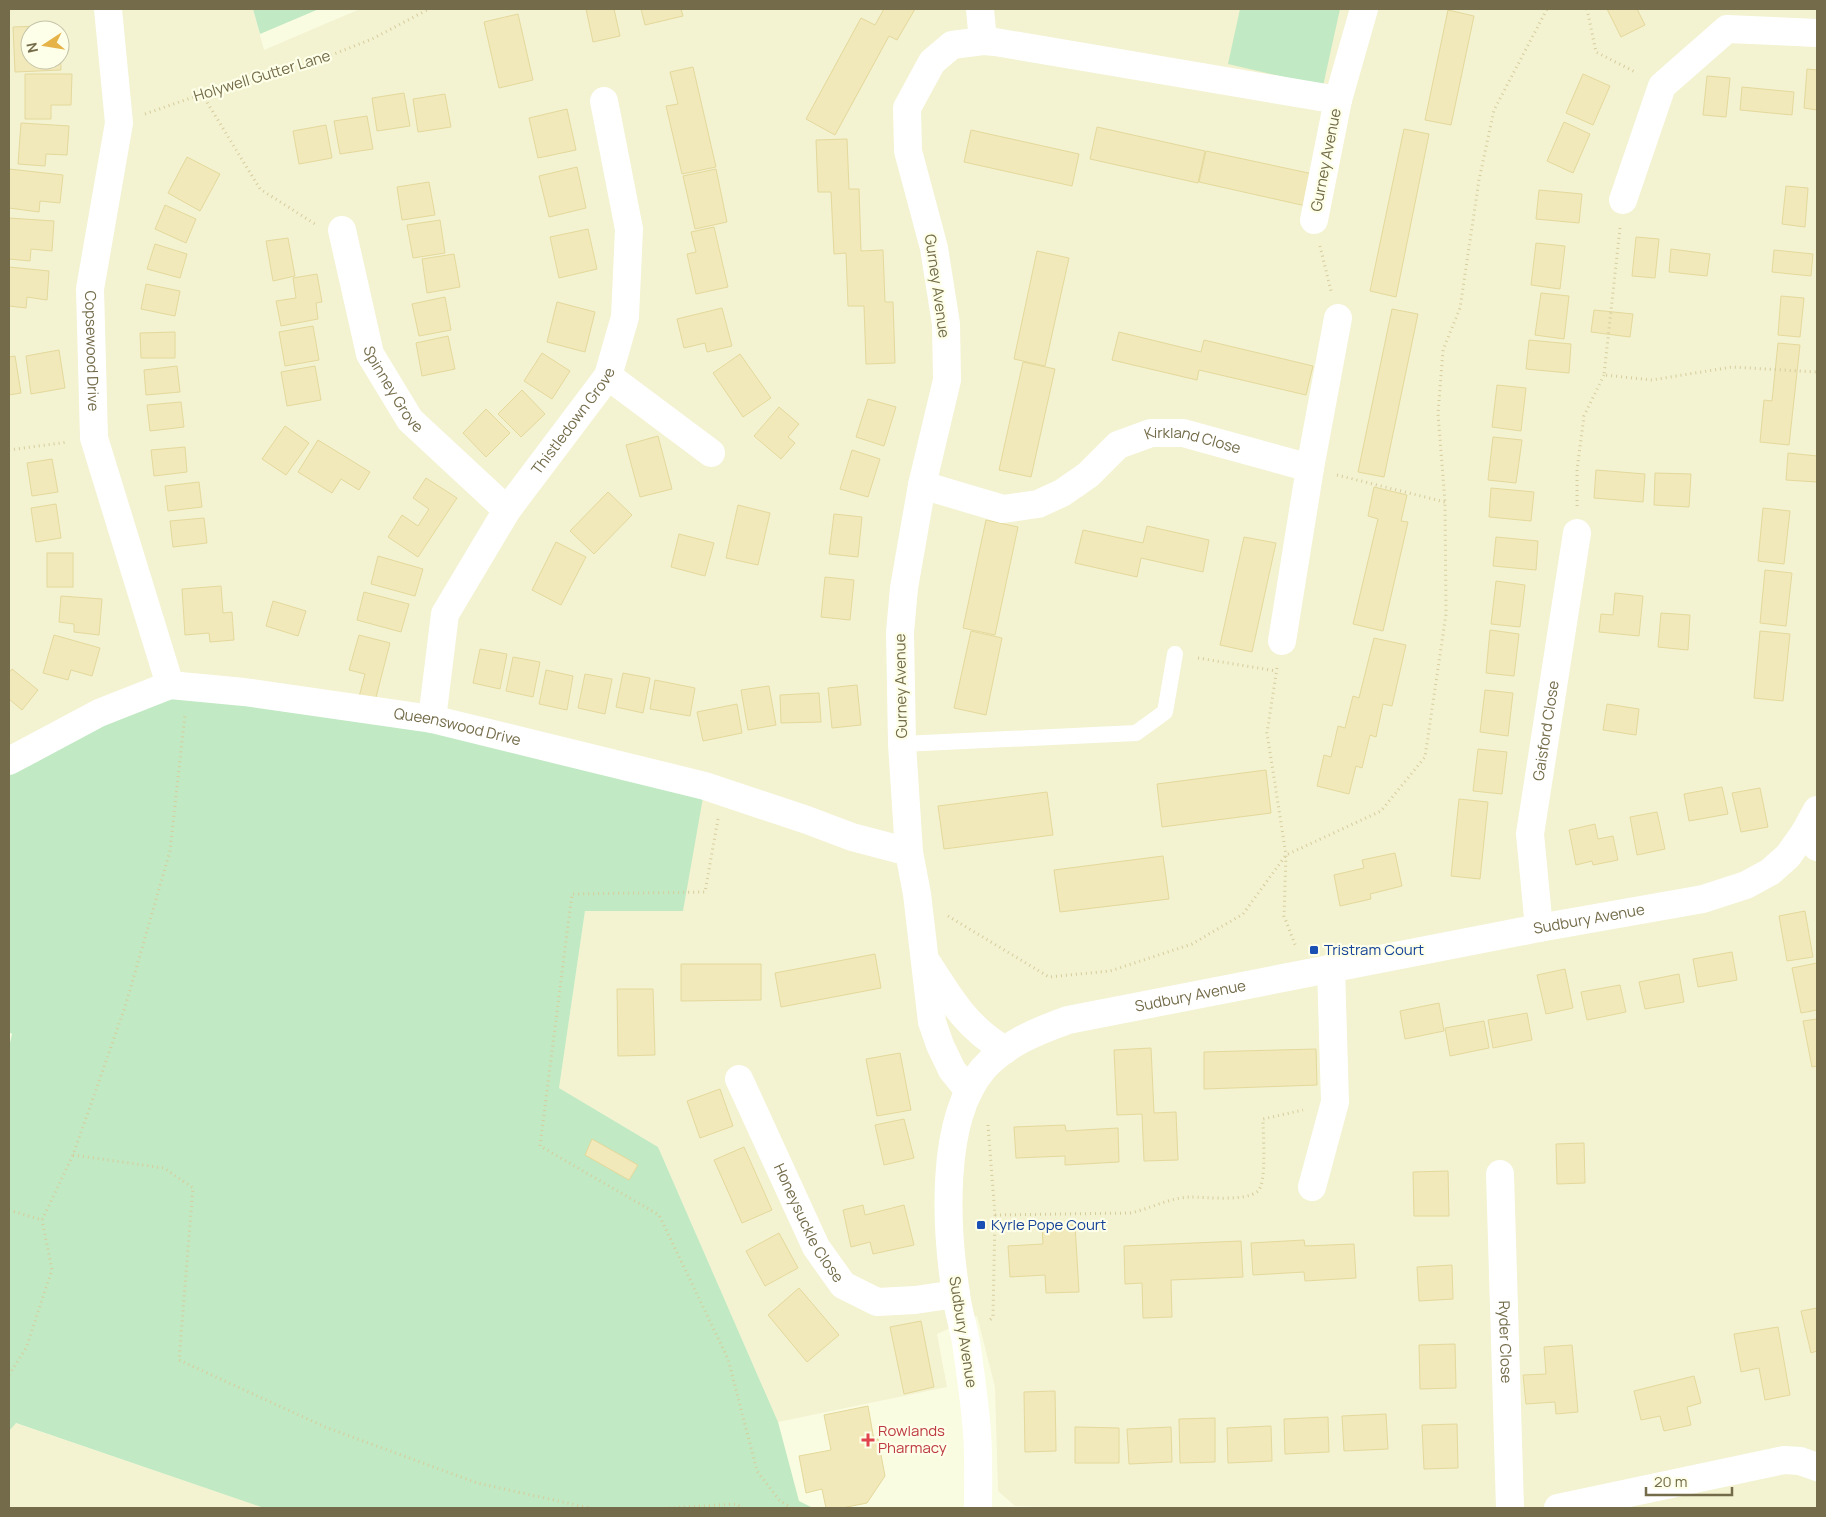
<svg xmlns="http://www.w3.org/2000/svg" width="1826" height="1517" font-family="Manrope,sans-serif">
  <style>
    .residential { fill: #f3f2d1; fill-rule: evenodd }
    .green { fill: #c1e9c3 }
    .building { fill: #f1e9ba; stroke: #e4d89b }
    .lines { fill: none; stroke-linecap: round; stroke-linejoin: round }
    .path { stroke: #d6cd9d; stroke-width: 3; stroke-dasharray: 1 4; stroke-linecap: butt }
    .lane { stroke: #fff; stroke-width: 16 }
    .street { stroke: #fff; stroke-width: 28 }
    .secondary { stroke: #fff; stroke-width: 28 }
    .transit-dot { fill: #1a4fb4; stroke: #fdffe8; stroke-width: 2 }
    .health-dot { fill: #e0444e; stroke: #fdffe8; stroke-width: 2 }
    .labels { text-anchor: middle; stroke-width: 4.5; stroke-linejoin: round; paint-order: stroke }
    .street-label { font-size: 15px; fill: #736b49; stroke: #fdffe8 }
    .transit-label { font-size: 15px; fill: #164399; stroke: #fdffe8; text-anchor: start }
    .health-label { font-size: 15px; fill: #be3a42; stroke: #fdffe8; text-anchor: start }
  </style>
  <rect width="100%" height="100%" fill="#fafce2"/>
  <!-- residential -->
  <g class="residential">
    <path d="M9,9H253L264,50L360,9H1817V1508H1086L1015,1506L998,1491L995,1387L977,1316L937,1334L947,1387L778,1422L658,1147L559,1088L585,911L683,910L686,893L9,762ZM30,30H60V60H30Z"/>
    <polygon points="15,1423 264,1508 9,1508 9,1431"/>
  </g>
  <!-- green -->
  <g class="green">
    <polygon points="253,9 319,9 260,34"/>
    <polygon points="1240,9 1340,9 1323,86 1228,64"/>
    <polygon points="170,685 244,692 705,786 683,911 585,911 559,1088 658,1147 778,1422 799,1501 813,1508 264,1508 16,1423 9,1431 9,1047 12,1034 9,1032 9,761"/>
  </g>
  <!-- building -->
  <g class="building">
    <polygon points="586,9 614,9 620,36 593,42"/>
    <polygon points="641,9 681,9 683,16 645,25"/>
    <polygon points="884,9 915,9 897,40 889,36 835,135 806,119 861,18 875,25"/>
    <polygon points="1607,9 1637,9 1645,25 1621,37"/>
    <polygon points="1448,10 1474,16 1451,125 1425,120"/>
    <polygon points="518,14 533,80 499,88 484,22"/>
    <polygon points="39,26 40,30 30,30 30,60 60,60 60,39 61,70 15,72 13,27"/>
    <polygon points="693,67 716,167 682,174 666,106 678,104 670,72"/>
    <polygon points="1807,69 1817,70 1817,110 1804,108"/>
    <polygon points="25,74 72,74 71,105 51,105 51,119 25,119"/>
    <polygon points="1583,74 1610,86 1593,125 1566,113"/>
    <polygon points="1707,76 1730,78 1726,117 1703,115"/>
    <polygon points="1742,87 1794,92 1792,115 1740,110"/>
    <polygon points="404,93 410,126 377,131 372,98"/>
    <polygon points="445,94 451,127 418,132 413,99"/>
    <polygon points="567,109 576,150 538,158 529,118"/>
    <polygon points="367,116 373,149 340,154 334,121"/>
    <polygon points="1564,122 1590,134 1573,173 1547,161"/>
    <polygon points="21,123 69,126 67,155 46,154 45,166 18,164"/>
    <polygon points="326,125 332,158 299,164 293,131"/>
    <polygon points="1097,127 1205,151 1198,183 1090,159"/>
    <polygon points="1404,129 1429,134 1396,297 1370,291"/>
    <polygon points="971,130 1079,154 1072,186 964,162"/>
    <polygon points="847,139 849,189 859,189 861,251 883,250 885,302 893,302 895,363 866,364 864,306 848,306 846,253 834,254 831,192 818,192 816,140"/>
    <polygon points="1206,151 1313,174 1306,206 1199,182"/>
    <polygon points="187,157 220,174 200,211 168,193"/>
    <polygon points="577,167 586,208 549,217 539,176"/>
    <polygon points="9,169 63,175 60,203 40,201 39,212 9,208"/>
    <polygon points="716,169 727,222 695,229 683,176"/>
    <polygon points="429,182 435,215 402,220 397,187"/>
    <polygon points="1786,186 1808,188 1805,227 1782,224"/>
    <polygon points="1539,190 1582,194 1579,223 1536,219"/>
    <polygon points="165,205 196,219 186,243 155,229"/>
    <polygon points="9,218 54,221 52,251 31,249 30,261 9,259"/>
    <polygon points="440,220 445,253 413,258 407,225"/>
    <polygon points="714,227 728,287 696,294 687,254 696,252 691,232"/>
    <polygon points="588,229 597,269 559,278 550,237"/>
    <polygon points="1636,237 1659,239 1655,278 1632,276"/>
    <polygon points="288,238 295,276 273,281 266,241"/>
    <polygon points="1536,243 1565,246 1560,289 1531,285"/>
    <polygon points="155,244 187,254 180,278 147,269"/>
    <polygon points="1671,249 1710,254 1707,276 1669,272"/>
    <polygon points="1774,250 1813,254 1811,276 1772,272"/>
    <polygon points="1037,251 1069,258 1045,366 1014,359"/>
    <polygon points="454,254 460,287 427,293 422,259"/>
    <polygon points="9,267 49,271 47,300 27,297 26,308 9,306"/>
    <polygon points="317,274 322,302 316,303 318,319 281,326 276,301 296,298 293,278"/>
    <polygon points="146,284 180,291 175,316 141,309"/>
    <polygon points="1541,293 1569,296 1564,339 1535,335"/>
    <polygon points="1781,296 1804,298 1800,337 1778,335"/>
    <polygon points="445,297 451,330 419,336 412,304"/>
    <polygon points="557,302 595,312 585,352 547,342"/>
    <polygon points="722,308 732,346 707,352 705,343 684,348 677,319"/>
    <polygon points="1392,309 1418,314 1384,477 1358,472"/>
    <polygon points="1594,310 1633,314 1630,337 1591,332"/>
    <polygon points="313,326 319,360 285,366 279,332"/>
    <polygon points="175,332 175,358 141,358 140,333"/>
    <polygon points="1119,332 1201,352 1204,340 1313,366 1306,395 1199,370 1197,380 1112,360"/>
    <polygon points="448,336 455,369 422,376 416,343"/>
    <polygon points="1529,340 1571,344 1569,373 1526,369"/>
    <polygon points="1778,343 1800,345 1789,445 1760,442 1764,400 1772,401"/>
    <polygon points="59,350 65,388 31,394 26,356"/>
    <polygon points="542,353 570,371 552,399 524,381"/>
    <polygon points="740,354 771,398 743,417 713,373"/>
    <polygon points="15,356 21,393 9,395 9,357"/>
    <polygon points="1023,362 1055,369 1031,477 999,470"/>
    <polygon points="177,366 180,392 146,395 144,370"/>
    <polygon points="315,366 321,400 287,406 281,372"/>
    <polygon points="1497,385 1526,388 1521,431 1492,427"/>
    <polygon points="522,390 545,414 521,437 498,414"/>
    <polygon points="868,399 896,407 884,446 856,437"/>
    <polygon points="181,402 184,427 150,431 147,405"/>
    <polygon points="779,407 799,424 788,437 795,443 781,459 754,436"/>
    <polygon points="486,409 510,433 486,457 463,433"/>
    <polygon points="285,426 309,443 286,475 262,459"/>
    <polygon points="658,436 672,489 640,497 626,445"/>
    <polygon points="1493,437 1522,440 1516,483 1488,480"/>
    <polygon points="318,440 370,472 359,490 341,479 332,493 298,472"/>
    <polygon points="185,447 187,472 154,476 151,450"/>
    <polygon points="852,450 880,459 868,497 840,489"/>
    <polygon points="1788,453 1817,456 1817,482 1786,480"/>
    <polygon points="52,459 58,492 32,496 27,463"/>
    <polygon points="1596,470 1645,474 1643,502 1594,498"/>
    <polygon points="1655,473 1691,474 1689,507 1654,505"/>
    <polygon points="426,478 457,498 418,557 388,537 402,515 418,526 429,509 413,498"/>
    <polygon points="199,482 202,507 168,511 165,486"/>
    <polygon points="1374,487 1407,495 1401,521 1408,522 1383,631 1353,624 1378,519 1368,516"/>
    <polygon points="1491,488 1534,492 1531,521 1489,517"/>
    <polygon points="608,492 632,515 594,554 570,531"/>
    <polygon points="56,504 61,538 36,542 31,508"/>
    <polygon points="738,505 770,513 758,565 726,558"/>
    <polygon points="1763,508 1790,511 1784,564 1758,561"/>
    <polygon points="834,514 862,517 858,557 829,554"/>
    <polygon points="204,518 207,543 173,547 170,521"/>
    <polygon points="986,520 1018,527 995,635 963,628"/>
    <polygon points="1147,526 1209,540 1203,572 1141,558 1137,577 1075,563 1083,530 1143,543"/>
    <polygon points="679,534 714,543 705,576 671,567"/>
    <polygon points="1244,537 1276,543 1252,652 1220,645"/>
    <polygon points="1496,537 1538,541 1536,570 1493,566"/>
    <polygon points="556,542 586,557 561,605 532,590"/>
    <rect x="47" y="553" width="26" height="34"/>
    <polygon points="378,556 423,569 415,596 371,584"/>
    <polygon points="1765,570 1792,573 1786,626 1760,623"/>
    <polygon points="825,577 854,580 850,620 821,617"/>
    <polygon points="1496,581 1525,585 1520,627 1491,624"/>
    <polygon points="221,586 223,613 232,612 234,640 210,642 209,633 185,635 182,589"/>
    <polygon points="364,592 409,604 401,632 357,620"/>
    <polygon points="1615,593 1643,596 1639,636 1599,632 1601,614 1613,615"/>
    <polygon points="61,596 102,599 99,635 74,632 74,624 59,622"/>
    <polygon points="273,601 306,611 298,636 266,626"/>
    <polygon points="1661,613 1690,615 1688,650 1658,647"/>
    <polygon points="1490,630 1519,634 1514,676 1486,673"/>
    <polygon points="971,631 1002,638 986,715 954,708"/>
    <polygon points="1760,631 1790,634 1783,701 1754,698"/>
    <polygon points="54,635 100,648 92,676 71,670 68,680 43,673"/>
    <polygon points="359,635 390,643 375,701 359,697 365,674 349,670"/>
    <polygon points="1374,638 1406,645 1392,706 1383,704 1376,737 1370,735 1362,768 1356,766 1349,794 1317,786 1324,755 1331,757 1338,726 1345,728 1353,696 1359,698"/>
    <polygon points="480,649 507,654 500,689 473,683"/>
    <polygon points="513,657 540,662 533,697 506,691"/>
    <polygon points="12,669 38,690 22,710 9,699 9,673"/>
    <polygon points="546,670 573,676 567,710 539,704"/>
    <polygon points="623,673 650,678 643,713 616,707"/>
    <polygon points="585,674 612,679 605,714 578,708"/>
    <polygon points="655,680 695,688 690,716 650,709"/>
    <polygon points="857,685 861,725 832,728 828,688"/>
    <polygon points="769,686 776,725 748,730 741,690"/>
    <polygon points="1485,690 1513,693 1508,736 1480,732"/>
    <polygon points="819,693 821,722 781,723 780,695"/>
    <polygon points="737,704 742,733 703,741 697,712"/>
    <polygon points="1607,704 1639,709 1636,735 1603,730"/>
    <polygon points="1478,749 1507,752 1502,794 1473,791"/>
    <polygon points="1266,770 1271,813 1162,827 1157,784"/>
    <polygon points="1722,787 1728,814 1689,821 1684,794"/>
    <polygon points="1760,788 1768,827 1741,832 1732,793"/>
    <polygon points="1047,792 1053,835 944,849 938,806"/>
    <polygon points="1459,799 1488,802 1480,879 1451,876"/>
    <polygon points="1657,812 1665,849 1637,855 1630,817"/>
    <polygon points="1595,824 1598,839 1613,836 1618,860 1593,865 1592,861 1576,865 1569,830"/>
    <polygon points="1395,853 1402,886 1370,894 1371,899 1340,906 1334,875 1364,868 1362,860"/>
    <polygon points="1163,856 1169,899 1060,912 1054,870"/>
    <polygon points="1805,911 1813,957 1787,961 1779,916"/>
    <polygon points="1732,952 1737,980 1698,987 1693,959"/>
    <polygon points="875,954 881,988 781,1007 775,973"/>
    <polygon points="1817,963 1817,1010 1801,1013 1792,968"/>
    <polygon points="681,964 761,964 761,1000 681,1001"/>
    <polygon points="1565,969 1573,1008 1546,1014 1537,975"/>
    <polygon points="1679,974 1684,1002 1645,1009 1639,982"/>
    <polygon points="1620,985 1626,1012 1587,1020 1581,992"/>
    <polygon points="617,989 653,989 655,1055 618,1056"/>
    <polygon points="1439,1003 1444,1031 1405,1039 1400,1011"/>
    <polygon points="1527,1013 1532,1040 1493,1048 1488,1020"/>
    <polygon points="1817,1019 1817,1066 1812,1067 1803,1021"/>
    <polygon points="1484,1021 1489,1048 1450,1056 1445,1028"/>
    <polygon points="1151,1048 1154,1113 1176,1112 1178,1160 1144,1161 1142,1114 1117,1115 1114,1050"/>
    <polygon points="1316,1049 1317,1085 1204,1089 1204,1052"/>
    <polygon points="900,1053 911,1110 877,1116 866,1059"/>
    <polygon points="720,1089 733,1126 700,1138 687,1101"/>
    <polygon points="904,1119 914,1158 884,1165 875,1125"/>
    <polygon points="1065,1125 1066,1131 1118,1128 1119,1162 1065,1165 1065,1156 1016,1158 1014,1127"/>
    <polygon points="592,1139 638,1165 629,1180 585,1155"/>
    <polygon points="1584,1143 1585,1183 1557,1184 1556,1144"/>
    <polygon points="744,1147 772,1210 742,1223 714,1160"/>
    <polygon points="1448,1171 1449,1216 1414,1216 1413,1172"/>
    <polygon points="863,1205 865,1215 904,1205 914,1245 873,1254 870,1242 851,1247 843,1210"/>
    <polygon points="1075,1225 1079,1292 1046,1293 1045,1275 1010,1277 1008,1246 1043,1244 1042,1226"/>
    <polygon points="779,1233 798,1268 765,1286 746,1251"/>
    <polygon points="1304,1240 1305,1246 1354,1244 1356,1278 1305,1281 1304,1272 1253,1275 1251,1243"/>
    <polygon points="1241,1241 1243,1277 1171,1280 1172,1317 1143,1318 1142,1283 1125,1284 1124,1246"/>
    <polygon points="1452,1265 1453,1299 1419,1301 1417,1267"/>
    <polygon points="799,1288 839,1335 807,1362 768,1315"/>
    <polygon points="1817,1308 1817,1351 1811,1353 1801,1311"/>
    <polygon points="921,1321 934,1387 904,1394 890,1327"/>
    <polygon points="1778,1327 1790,1395 1765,1400 1759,1368 1741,1372 1734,1334"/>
    <polygon points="1455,1344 1456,1388 1420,1389 1419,1345"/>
    <polygon points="1572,1345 1578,1412 1556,1414 1555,1402 1526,1404 1523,1375 1546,1374 1544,1347"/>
    <polygon points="1694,1376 1701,1403 1687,1407 1691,1425 1664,1431 1660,1416 1641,1420 1634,1391"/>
    <polygon points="1055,1391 1056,1451 1025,1452 1024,1392"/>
    <polygon points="868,1406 874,1440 878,1439 885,1476 867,1503 842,1508 826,1508 822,1489 806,1493 799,1456 831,1450 824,1415"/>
    <polygon points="1386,1414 1388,1449 1344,1451 1342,1416"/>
    <polygon points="1328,1417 1329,1452 1285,1454 1284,1419"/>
    <polygon points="1215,1418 1215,1462 1180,1463 1179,1419"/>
    <polygon points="1457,1424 1458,1468 1424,1469 1422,1425"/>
    <polygon points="1271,1426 1272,1461 1228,1463 1227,1428"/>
    <polygon points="1075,1427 1119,1428 1119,1463 1075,1463"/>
    <polygon points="1171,1427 1172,1462 1129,1464 1127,1429"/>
  </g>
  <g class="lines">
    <!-- path -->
    <g class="path">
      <polyline points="1587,9 1596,52 1637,73"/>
      <polyline points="202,94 260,189 315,224"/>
      <polyline points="145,114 202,94 301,67 372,39 429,9"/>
      <polyline points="1620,228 1604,375 1652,380 1732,367 1817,372"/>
      <polyline points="1320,246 1331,291"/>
      <polyline points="9,450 68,442"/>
      <polyline points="1337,475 1445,502"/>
      <polyline points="1577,506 1577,470 1584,416 1604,375"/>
      <polyline points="1198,658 1276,671"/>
      <polyline points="1277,668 1267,733 1286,855 1284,916 1296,947"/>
      <polyline points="718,819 705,892 572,894 540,1146 659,1215 728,1359 757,1471 780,1501 792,1508"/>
      <polyline points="948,916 1049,977 1110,971 1192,944 1243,914 1286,855 1381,811 1425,757 1446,614 1445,502 1438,414 1443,350 1460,308 1479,180 1494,110 1547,9"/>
      <polyline points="988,1125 995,1215 993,1317 990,1320"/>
      <polyline points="73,1155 164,1168 193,1188 179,1360 325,1427 477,1483 590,1508"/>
      <polyline points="9,1210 42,1220 73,1155 125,1007 170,851 185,714"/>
      <path d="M995,1215L1130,1213C1150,1209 1168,1198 1190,1197C1206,1197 1246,1202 1258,1191C1267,1183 1263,1132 1263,1119L1303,1110"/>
      <polyline points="9,1375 26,1348 52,1270 42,1220"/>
      <polyline points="669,1508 737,1504 742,1508"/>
    </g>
    <!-- lane -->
    <polyline class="lane" points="902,744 1136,733 1165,712 1175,654"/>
    <!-- street -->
    <g class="street">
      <path id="s1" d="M108,9L119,123L90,289L94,438L170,685"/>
      <polyline points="980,9 983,41"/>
      <polyline points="1338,100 1364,9"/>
      <polyline points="1623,200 1662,86 1727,29 1817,33"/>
      <path id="s2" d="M342,230L370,354L410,420L507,510"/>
      <polyline points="608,376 711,453"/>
      <polyline points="1310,468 1338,318"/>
      <path id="s3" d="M922,485L1003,509L1038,504L1062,493L1088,475L1118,445L1151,433H1183L1310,468L1282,641"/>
      <path id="s4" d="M432,719L445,614L507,510L608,376L625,317L629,229L604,101"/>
      <path id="s5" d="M9,761L99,713L170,685L244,692L432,719L705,786L807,820L852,837L909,852"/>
      <polyline points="1805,832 1817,847"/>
      <path id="s6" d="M1539,928L1530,834L1577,533"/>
      <path d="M928,964C951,1000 967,1028 1005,1050"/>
      <path id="s7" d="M739,1079L816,1247L843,1285L877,1302L915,1300L956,1294"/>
      <polyline points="969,1091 952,1070 940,1045 932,1022 917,894 909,852 902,744 900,632 904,588 922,485 947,380 946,324 934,248 908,151 907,108 932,62 952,45 983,41 995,42 1338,100 1314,220"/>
      <path id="s8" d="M1500,1174L1510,1508"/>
      <polyline points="1312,1187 1335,1102 1331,968"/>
    </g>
    <!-- secondary -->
    <g class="secondary">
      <path id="s9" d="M978,1508C978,1483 979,1457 977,1432C975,1405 971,1377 967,1349C965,1331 958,1312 956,1294C946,1230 939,1121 983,1069C1005,1044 1037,1031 1068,1020L1539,928L1703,899L1746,885L1770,872L1788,856L1805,832L1817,810"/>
      <polyline points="1558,1508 1784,1460 1800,1461 1817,1467"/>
    </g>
  </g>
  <!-- markers -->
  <g class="transit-dot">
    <rect x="1309" y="945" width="10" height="10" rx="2.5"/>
    <rect x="976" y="1220" width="10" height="10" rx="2.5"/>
  </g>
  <path class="health-dot" d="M865.5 1432.5h5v5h5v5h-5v5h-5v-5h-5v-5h5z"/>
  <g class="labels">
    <!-- street labels -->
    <g class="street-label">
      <text transform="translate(262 76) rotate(-17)" y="5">Holywell Gutter Lane</text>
      <text transform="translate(1326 160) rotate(-79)" y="5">Gurney Avenue</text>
      <text transform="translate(937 286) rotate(82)" y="5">Gurney Avenue</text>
      <text dy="5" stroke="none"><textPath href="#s1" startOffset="345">Copsewood Drive</textPath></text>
      <text dy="5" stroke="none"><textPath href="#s2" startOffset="169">Spinney Grove</textPath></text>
      <text dy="5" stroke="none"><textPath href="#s4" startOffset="338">Thistledown Grove</textPath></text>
      <text dy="5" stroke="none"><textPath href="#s3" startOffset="298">Kirkland Close</textPath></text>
      <text transform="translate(901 686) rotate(-91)" y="5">Gurney Avenue</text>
      <text dy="5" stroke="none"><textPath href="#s5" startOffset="469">Queenswood Drive</textPath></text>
      <text dy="5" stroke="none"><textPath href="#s6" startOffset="199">Gaisford Close</textPath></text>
      <text dy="5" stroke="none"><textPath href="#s9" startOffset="1078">Sudbury Avenue</textPath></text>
      <text dy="5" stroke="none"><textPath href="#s9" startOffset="672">Sudbury Avenue</textPath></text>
      <text dy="5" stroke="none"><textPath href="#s7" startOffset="160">Honeysuckle Close</textPath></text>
      <text transform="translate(963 1332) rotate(81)" y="5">Sudbury Avenue</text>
      <text dy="5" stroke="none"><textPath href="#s8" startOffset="168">Ryder Close</textPath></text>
    </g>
    <!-- transit labels -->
    <g class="transit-label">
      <text x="1324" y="955">Tristram Court</text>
      <text x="991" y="1230">Kyrle Pope Court</text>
    </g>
    <!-- health labels -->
    <g class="health-label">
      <text x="878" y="1436">Rowlands<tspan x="878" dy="17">Pharmacy</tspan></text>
    </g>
  </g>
  <!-- border -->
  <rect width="1826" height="1517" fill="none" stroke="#736b49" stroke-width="20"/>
  <!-- north arrow -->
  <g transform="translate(45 45) rotate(258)"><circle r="24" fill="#fdffe8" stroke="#c6c4a8"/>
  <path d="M0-4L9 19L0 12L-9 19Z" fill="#e6b348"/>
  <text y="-8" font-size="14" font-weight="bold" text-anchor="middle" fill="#736b49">N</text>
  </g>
  <!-- scale -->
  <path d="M1646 1487v8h86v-8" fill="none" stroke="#736b49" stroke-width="2.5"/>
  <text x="1654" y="1487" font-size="15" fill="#736b49" stroke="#fdffe8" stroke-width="4" paint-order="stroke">20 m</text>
</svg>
